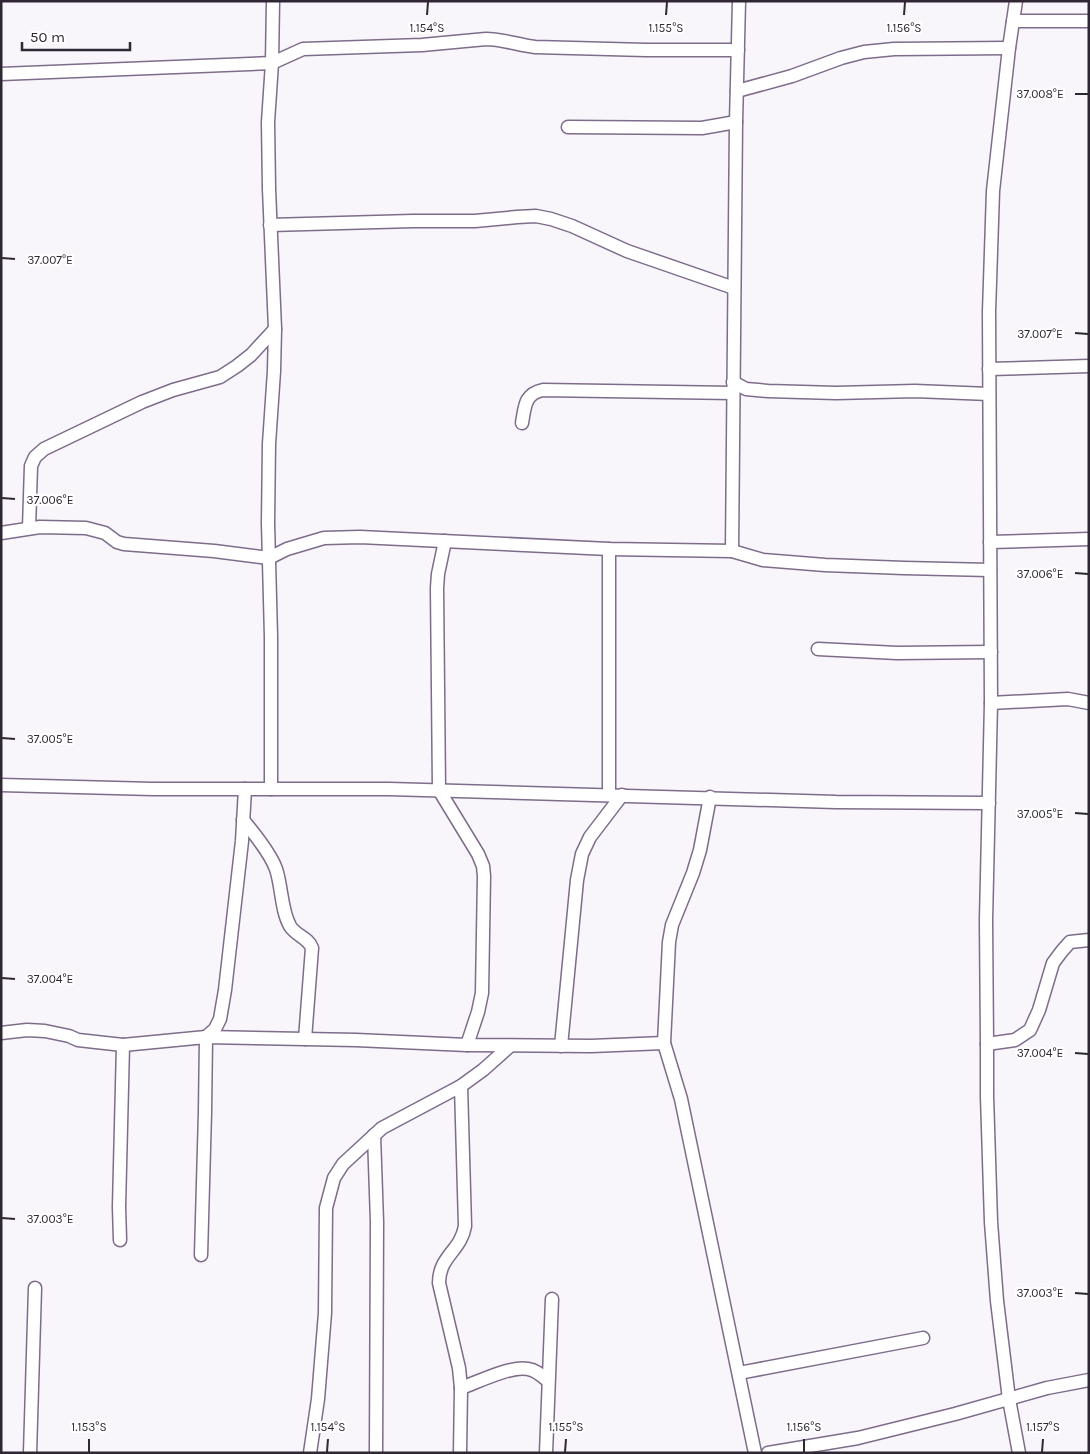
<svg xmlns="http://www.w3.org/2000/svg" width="1090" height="1454" font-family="Karla,sans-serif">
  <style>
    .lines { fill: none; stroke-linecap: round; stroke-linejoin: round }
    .minor-casing { stroke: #7e6c8a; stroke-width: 15 }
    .minor { stroke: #fff; stroke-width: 12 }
    .ticks { fill: none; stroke: #2f2834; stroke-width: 2 }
    .ticks-label { font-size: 12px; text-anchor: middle; fill: #2f2834; stroke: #fff; stroke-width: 4.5; stroke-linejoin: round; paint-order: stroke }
  </style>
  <rect width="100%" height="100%" fill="#f8f5fb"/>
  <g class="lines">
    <!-- minor casing -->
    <g class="minor-casing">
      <g id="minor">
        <polyline points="1016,1 1009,48 993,191 989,312 991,703 986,920 987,1044 987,1096 991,1222 997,1301 1009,1399 1019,1453"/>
        <polyline points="1013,21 1089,21"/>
        <path d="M1,74L272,63L303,49L422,45L486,39C502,39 518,45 535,47L646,50H738"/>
        <polyline points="737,91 792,76 841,58 864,52 894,49 1009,48"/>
        <polyline points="568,127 702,128 736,122"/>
        <polyline points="270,225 413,221 475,221 517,217 536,216 551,219 572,226 627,251 734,288"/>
        <polyline points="989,369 1089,366"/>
        <polyline points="733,382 746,389 768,391 836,393 915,391 989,394"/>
        <path d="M522,423C525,407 524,394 543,390L733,393"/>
        <polyline points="29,528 31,466 35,457 44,449 142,402 173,390 220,377 237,366 251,355 275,329"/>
        <polyline points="1,533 40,527 86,528 105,533 117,542 124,544 214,551 269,558 287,549 324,538 360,537 609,549 732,551 736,122 739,1"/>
        <polyline points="445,541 438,574 437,588 439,790 478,854 483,866 484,876 482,993 478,1012 467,1045"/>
        <polyline points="990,542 1089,539"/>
        <polyline points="732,551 763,560 825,565 904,568 990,570"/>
        <polyline points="818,649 897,653 991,652"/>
        <polyline points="991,703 1068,699 1089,703"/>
        <polyline points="1,785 153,789 389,789 836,802 989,803"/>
        <polyline points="271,789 271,637 268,523 269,444 274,371 275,329 269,189 268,122 272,63 273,1"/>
        <polyline points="609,794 609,549"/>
        <polyline points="710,797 700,850 693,873 672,925 669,942 664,1043 681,1099 755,1453"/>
        <path d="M243,820C253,832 271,855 276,869C282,887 281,910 290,926C296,936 308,937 312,948L305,1039"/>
        <polyline points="1,1033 27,1030 45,1031 69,1036 78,1040 123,1045 206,1037 356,1040 467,1045 591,1046 664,1043"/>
        <polyline points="987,1044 1015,1040 1030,1030 1039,1010 1053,963 1062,951 1070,942 1089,940"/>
        <polyline points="561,1046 577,880 582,854 590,837 622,795"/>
        <polyline points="374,1135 377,1222 376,1453"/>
        <polyline points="120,1240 119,1207 123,1045"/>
        <polyline points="201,1255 205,1112 206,1037 215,1029 220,1019 225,990 242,841 245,789"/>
        <polyline points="739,1373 923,1338"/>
        <path d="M461,1388C478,1382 512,1365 528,1369C536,1370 542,1376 548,1381"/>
        <polyline points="30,1453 35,1288"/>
        <polyline points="310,1453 318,1399 325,1313 326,1208 334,1178 343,1164 382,1128 461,1086 483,1070 510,1046"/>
        <path d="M460,1453L461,1388L459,1368L439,1283C439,1256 461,1251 465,1226L461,1086"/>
        <polyline points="546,1453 552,1299"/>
        <polyline points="768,1453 858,1438 955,1414 1047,1388 1089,1380"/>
      </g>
    </g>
    <!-- minor -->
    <use href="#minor" class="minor"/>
  </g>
  <!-- ticks -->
  <path class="ticks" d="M427,15L428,2M666,15L667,2M904,15L905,2M1075,94H1088M2,258L15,259M1075,333L1088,334M2,498L15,499M1075,573L1088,574M2,738L15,739M1075,813L1088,814M2,978L15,979M1075,1053L1088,1054M2,1218L15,1219M1075,1293L1088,1294M89,1452V1439M327,1452L328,1439M565,1452L566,1439M804,1452V1439M1042,1452L1043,1439"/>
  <g class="ticks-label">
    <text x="427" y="32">1.154°S</text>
    <text x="666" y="32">1.155°S</text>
    <text x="904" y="32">1.156°S</text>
    <text x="1040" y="98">37.008°E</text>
    <text x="50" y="264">37.007°E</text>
    <text x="1040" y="338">37.007°E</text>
    <text x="50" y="504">37.006°E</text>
    <text x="1040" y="578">37.006°E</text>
    <text x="50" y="743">37.005°E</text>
    <text x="1040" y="818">37.005°E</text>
    <text x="50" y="983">37.004°E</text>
    <text x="1040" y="1057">37.004°E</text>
    <text x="50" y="1223">37.003°E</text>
    <text x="1040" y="1297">37.003°E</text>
    <text x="89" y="1431">1.153°S</text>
    <text x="328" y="1431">1.154°S</text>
    <text x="566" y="1431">1.155°S</text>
    <text x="804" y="1431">1.156°S</text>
    <text x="1043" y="1431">1.157°S</text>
  </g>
  <!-- border -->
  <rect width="1090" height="1454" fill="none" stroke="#2f2834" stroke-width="5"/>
  <!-- scale -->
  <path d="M22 42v8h108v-8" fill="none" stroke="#2f2834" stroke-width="2.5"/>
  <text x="30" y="42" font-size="15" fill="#2f2834" stroke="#ffffff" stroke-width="4" paint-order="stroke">50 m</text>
</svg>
